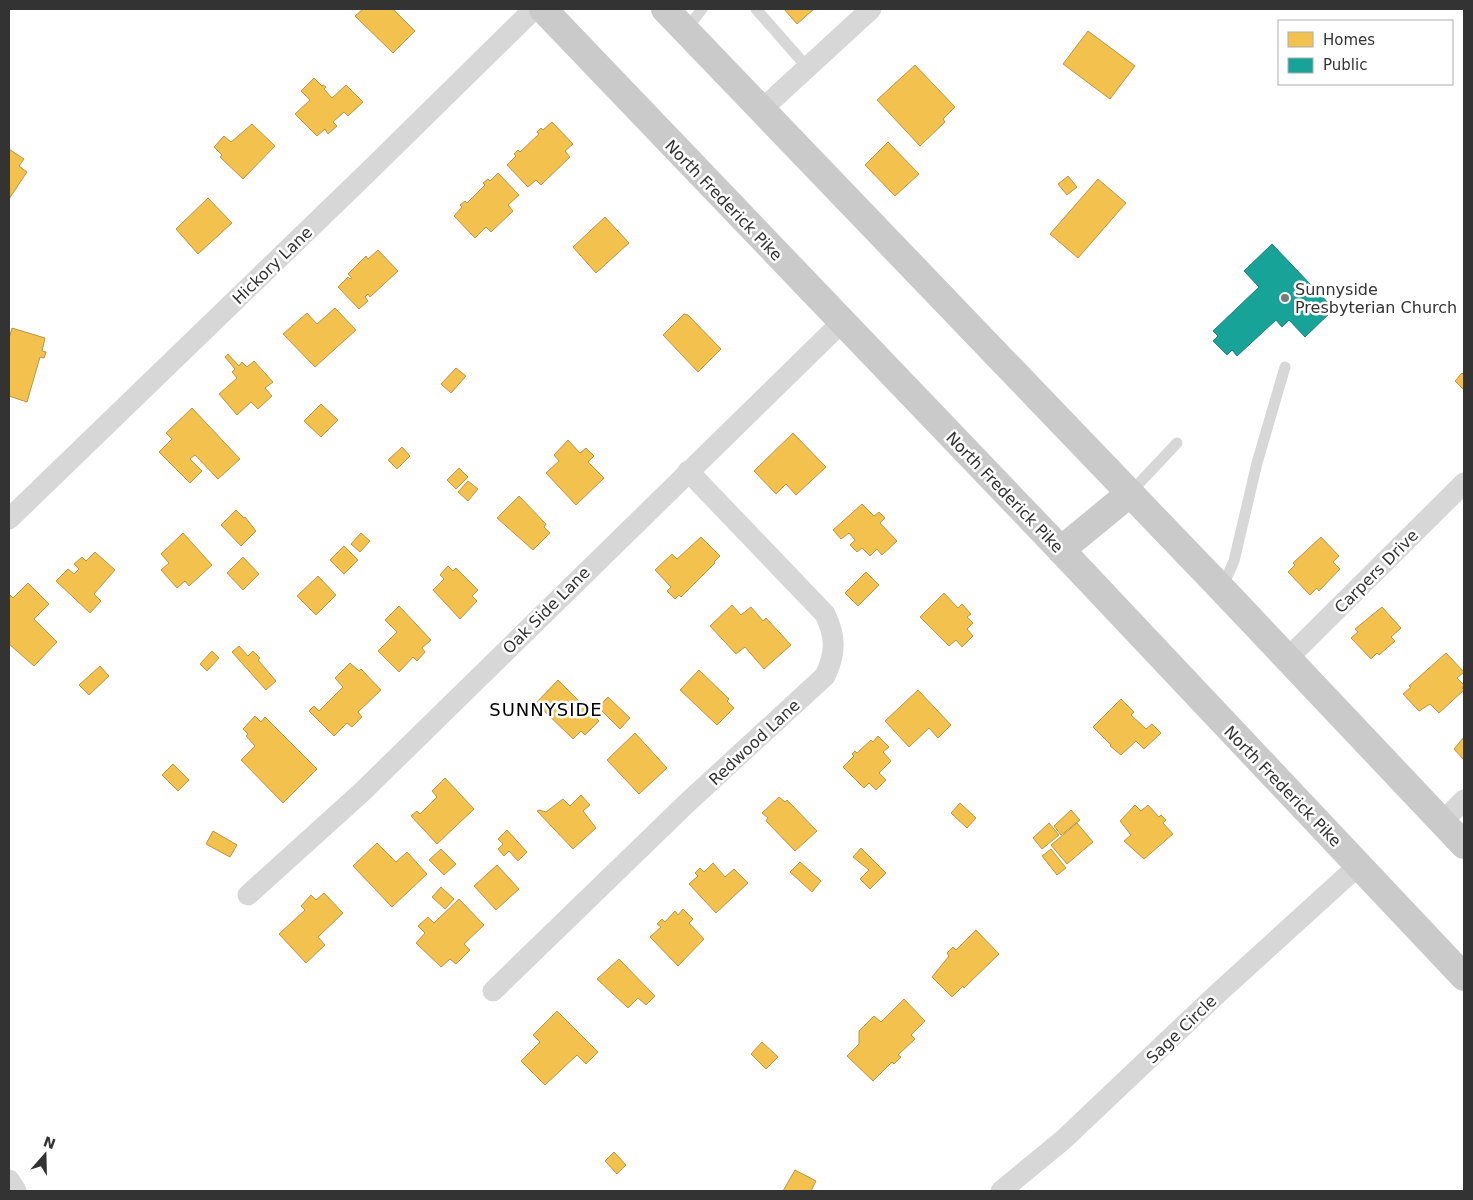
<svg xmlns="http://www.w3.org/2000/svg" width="1473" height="1200" font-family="'DejaVu Sans',sans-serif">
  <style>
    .homes { fill: #f2c14e; stroke: #b99646 }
    .public { fill: #17a398; stroke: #1f817a }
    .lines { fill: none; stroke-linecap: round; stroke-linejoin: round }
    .service { stroke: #d7d7d7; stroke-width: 11 }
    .minor { stroke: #d7d7d7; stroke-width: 21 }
    .primary { stroke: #cacaca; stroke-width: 28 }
    .poi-dot { fill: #7a7a7a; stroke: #fff; stroke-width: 2 }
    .labels { text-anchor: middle; stroke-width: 5; stroke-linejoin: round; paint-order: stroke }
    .street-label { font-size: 16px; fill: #333; stroke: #fff }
    .poi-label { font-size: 16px; fill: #333; stroke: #fff; text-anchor: start }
    .neighbourhood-label { font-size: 18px; letter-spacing: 1px; fill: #000; stroke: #fff }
  </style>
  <rect width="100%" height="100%" fill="#fff"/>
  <!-- homes -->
  <g class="homes">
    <polygon points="363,9 393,9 415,31 393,53 355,16"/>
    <polygon points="784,9 814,9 797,24"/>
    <polygon points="1088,31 1135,66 1110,99 1063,64"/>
    <polygon points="915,65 955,107 943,119 945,122 920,146 877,100"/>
    <polygon points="314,78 322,86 323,85 326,87 324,89 332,98 346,85 363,102 348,116 344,112 333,122 337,126 328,134 325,129 317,136 295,114 310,100 301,91"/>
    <polygon points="552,122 573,144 565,151 570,157 541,185 536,180 528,187 507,165 516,156 514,154 518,150 520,152 539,134 537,132 541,128 543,130"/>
    <polygon points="252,124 275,146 243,179 220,157 222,155 214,147 224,136 231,142"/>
    <polygon points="888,142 919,174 895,196 865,165"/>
    <polygon points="9,149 24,159 19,166 27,172 9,199"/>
    <polygon points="498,173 519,195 508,205 513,211 491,232 486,227 475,238 454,216 462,207 460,205 465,201 467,203 485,185 483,183 488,179 490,181"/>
    <polygon points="1068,176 1077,187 1067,195 1058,184"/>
    <polygon points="1098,179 1126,203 1078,258 1050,234"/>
    <polygon points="208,198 232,223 198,254 176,229"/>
    <polygon points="605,217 629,243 596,273 573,247"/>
    <polygon points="378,250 398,271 370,297 368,294 365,297 368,301 359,309 338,287 348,277 350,279 352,278 348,274 366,256 368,259"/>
    <polygon points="335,308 356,330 315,367 283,334 307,313 317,324"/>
    <polygon points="684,314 688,315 721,349 698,372 663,335"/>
    <polygon points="12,328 45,338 42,351 46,352 44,358 40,357 27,402 9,396 9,339"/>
    <polygon points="228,354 239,366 242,362 247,367 254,361 273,382 265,388 272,396 258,409 251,402 237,415 219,394 237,378 232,372 235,369 225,357"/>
    <polygon points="456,368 466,376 451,393 441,384"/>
    <polygon points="1462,373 1464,375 1464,390 1455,381"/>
    <polygon points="321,404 338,420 321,437 304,421"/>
    <polygon points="192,408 240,459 218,479 195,455 190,459 202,471 190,483 159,452 172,439 166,433"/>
    <polygon points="793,433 826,467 796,495 786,484 776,494 754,471"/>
    <polygon points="568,440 580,453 586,448 594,456 588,462 604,478 576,505 546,473 559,461 554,455"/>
    <polygon points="402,447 410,456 397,469 388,460"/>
    <polygon points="459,468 468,477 456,489 447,480"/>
    <polygon points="468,481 478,489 468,501 458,492"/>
    <polygon points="519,496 546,524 544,527 550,533 533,550 497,518"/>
    <polygon points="862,504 874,516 879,512 885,518 880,523 897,541 882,555 877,549 870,556 862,548 857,552 850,545 855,540 849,533 841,539 833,530"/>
    <polygon points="236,510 244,518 245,517 256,531 241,546 221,525"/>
    <polygon points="183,533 212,565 189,586 185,581 177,588 161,570 169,563 161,554"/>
    <polygon points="361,533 370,541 360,552 351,544"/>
    <polygon points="701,537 720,556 714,562 715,563 681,597 679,595 675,599 667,591 671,587 655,570 672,554 677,559"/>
    <polygon points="1321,537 1339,556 1333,562 1340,569 1319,591 1317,588 1310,595 1288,572 1295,565 1293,563"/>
    <polygon points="344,546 358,560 344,574 330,560"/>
    <polygon points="95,552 115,570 94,594 101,601 90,613 56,581 68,569 74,574 79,569 74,564 82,557 86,561"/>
    <polygon points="243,557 259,574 243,590 227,573"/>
    <polygon points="448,566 453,571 456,568 478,590 472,596 477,601 460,619 433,590 444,579 440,575"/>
    <polygon points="866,572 879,585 858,606 845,593"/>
    <polygon points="318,576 336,595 316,615 297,596"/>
    <polygon points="28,583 49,604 34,619 57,642 34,666 9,644 9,594 13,598"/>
    <polygon points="944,593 958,608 962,604 971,614 967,617 973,623 967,629 973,636 962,647 956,640 949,646 920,617"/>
    <polygon points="732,605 741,615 751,607 763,621 766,618 791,645 764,669 745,647 736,654 710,626"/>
    <polygon points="399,606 431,640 422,648 425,652 417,661 413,657 399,672 378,651 397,632 385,620"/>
    <polygon points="1382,607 1401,628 1391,637 1395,641 1379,655 1377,653 1371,659 1351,638 1358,632 1355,629"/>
    <polygon points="239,646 248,656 253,651 260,658 258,660 276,681 266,690 232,652"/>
    <polygon points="212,651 219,658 207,671 200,664"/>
    <polygon points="1446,653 1464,672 1457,678 1464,685 1462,688 1464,690 1439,713 1430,704 1419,711 1403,694 1411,687 1409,686"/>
    <polygon points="350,663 359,671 361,669 381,690 358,712 362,717 352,727 347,723 334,736 309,711 314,706 319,711 343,687 335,678"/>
    <polygon points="100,666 109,676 89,695 79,685"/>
    <polygon points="699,670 729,699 727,701 734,708 717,725 680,690"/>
    <polygon points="558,680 599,721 585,735 581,731 573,739 536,703"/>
    <polygon points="918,690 951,725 938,738 929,728 909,747 885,721"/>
    <polygon points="608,697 630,718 620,729 598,707"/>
    <polygon points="1121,699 1134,712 1131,715 1146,729 1152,724 1161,733 1144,749 1136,741 1121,755 1110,746 1111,745 1093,727"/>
    <polygon points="255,716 261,722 265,717 317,769 283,803 241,760 255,746 246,736 248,734 243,729"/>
    <polygon points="635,733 667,768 639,794 607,760"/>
    <polygon points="878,736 889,747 883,752 891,761 879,773 886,780 876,790 869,783 864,788 843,767 854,756 852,754 855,751 857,753 871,740 873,742"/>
    <polygon points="1464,737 1464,760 1454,749"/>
    <polygon points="173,764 189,780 178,791 162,775"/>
    <polygon points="445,778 474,809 437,844 411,816 417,811 420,814 437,797 432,791"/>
    <polygon points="581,795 590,805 583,811 596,828 573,849 537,811 539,810 546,812 563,799 570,806"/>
    <polygon points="779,797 785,802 787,800 817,831 795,851 766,821 768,818 762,813"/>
    <polygon points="960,803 976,818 967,828 951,813"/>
    <polygon points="1135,805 1141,811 1148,805 1159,817 1161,815 1166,820 1163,823 1173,834 1144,859 1124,841 1131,835 1120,821"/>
    <polygon points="1071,810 1080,820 1061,835 1054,826"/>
    <polygon points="1049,823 1059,835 1042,849 1033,838"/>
    <polygon points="1077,823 1093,842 1067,864 1051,845"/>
    <polygon points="507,830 527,852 518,861 509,851 504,856 498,849 503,844 498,839"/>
    <polygon points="213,831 237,845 230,857 206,844"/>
    <polygon points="377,843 396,862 407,852 427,874 392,907 353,866"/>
    <polygon points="861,848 886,873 870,889 860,879 869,870 853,857"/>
    <polygon points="441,849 456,864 444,875 429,860"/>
    <polygon points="1051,849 1066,868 1057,875 1042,856"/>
    <polygon points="800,862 821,881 812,892 790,872"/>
    <polygon points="713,863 725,877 734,869 748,883 716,913 689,884 698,876 695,873 700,868 704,872"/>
    <polygon points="497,865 519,889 496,910 474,886"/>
    <polygon points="441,887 454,899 445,909 432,897"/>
    <polygon points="324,893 343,913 318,937 325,945 306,963 279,934 305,910 301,906 311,895 316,900"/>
    <polygon points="459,899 484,925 464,944 470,950 456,964 450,959 441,967 416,943 425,933 418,926 428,917 434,923"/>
    <polygon points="683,909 693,919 689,923 704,939 678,966 650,937 661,927 657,924 662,919 665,922 675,911 678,915"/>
    <polygon points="976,930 999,954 964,988 963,986 952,997 932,977 949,956 947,953 953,947 956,950"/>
    <polygon points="619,959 655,996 646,1005 638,998 628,1008 597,979"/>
    <polygon points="904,999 925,1021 911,1035 915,1039 898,1055 901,1057 894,1064 892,1062 873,1081 847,1056 859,1044 859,1031 874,1016 881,1022"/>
    <polygon points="557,1011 598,1052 586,1064 577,1055 545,1085 521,1061 540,1042 533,1035"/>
    <polygon points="762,1042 778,1057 766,1069 751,1054"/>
    <polygon points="614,1152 626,1165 617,1174 605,1161"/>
    <polygon points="795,1170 816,1181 811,1191 783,1191"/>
  </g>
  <!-- public -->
  <polygon class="public" points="1272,244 1334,309 1305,337 1289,320 1282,327 1276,320 1237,356 1232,350 1227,355 1213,341 1218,336 1213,331 1259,287 1244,271"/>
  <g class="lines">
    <!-- service -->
    <g class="service">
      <polyline points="756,9 807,67"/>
      <polyline points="685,31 702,9"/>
      <polyline points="1129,494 1177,443"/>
      <polyline points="1222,588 1234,561 1257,463 1285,367"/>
    </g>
    <!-- minor -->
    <g class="minor">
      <polyline points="760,111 871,9"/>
      <polyline points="9,519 368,172 534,9"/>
      <polyline points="1288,658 1464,483"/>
      <polyline points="1442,822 1464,800"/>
      <polyline points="248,895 362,792 841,323"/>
      <path d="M493,991L688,802L825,676C836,653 836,637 825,614L688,471"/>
      <polyline points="9,1180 16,1191"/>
      <polyline points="1001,1191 1063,1140 1216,995 1359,865"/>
    </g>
    <!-- primary -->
    <g class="primary">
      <polyline points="543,9 1061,550 1464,977"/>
      <polyline points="665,9 1221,588 1464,845"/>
      <polyline points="1061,550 1129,494"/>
    </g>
  </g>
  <!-- markers -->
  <circle class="poi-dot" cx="1285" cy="298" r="5"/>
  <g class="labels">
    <!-- street labels -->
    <g class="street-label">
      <text transform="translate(724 200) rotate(46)" y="6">North Frederick Pike</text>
      <text transform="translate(272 265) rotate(-44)" y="6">Hickory Lane</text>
      <text transform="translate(1005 492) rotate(46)" y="6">North Frederick Pike</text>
      <text transform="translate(1376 571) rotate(-45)" y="6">Carpers Drive</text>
      <text transform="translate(546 610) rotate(-45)" y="6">Oak Side Lane</text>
      <text transform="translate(754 742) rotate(-43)" y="6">Redwood Lane</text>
      <text transform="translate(1283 786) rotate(46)" y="6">North Frederick Pike</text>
      <text transform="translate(1181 1029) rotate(-44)" y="6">Sage Circle</text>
    </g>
    <!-- poi labels -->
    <g class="poi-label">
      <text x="1295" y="295">Sunnyside<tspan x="1295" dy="18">Presbyterian Church</tspan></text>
    </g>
    <!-- neighbourhood labels -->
    <g class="neighbourhood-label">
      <text x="546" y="716">SUNNYSIDE</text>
    </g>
  </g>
  <!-- border -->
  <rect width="1473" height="1200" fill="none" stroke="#333333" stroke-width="20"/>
  <!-- legend -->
  <rect x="1278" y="20" width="175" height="65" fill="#ffffff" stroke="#adadad"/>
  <rect x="1288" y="32" width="25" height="15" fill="#f2c14e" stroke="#adadad"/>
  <text x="1323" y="45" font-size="15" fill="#333333">Homes</text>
  <rect x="1288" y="58" width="25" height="15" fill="#17a398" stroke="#adadad"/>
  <text x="1323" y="70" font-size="15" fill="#333333">Public</text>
  <!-- north arrow -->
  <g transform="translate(45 1155) rotate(20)" stroke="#ffffff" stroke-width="4" paint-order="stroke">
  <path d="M0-4L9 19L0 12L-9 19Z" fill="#333333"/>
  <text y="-8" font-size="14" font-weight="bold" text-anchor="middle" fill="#333333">N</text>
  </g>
</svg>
